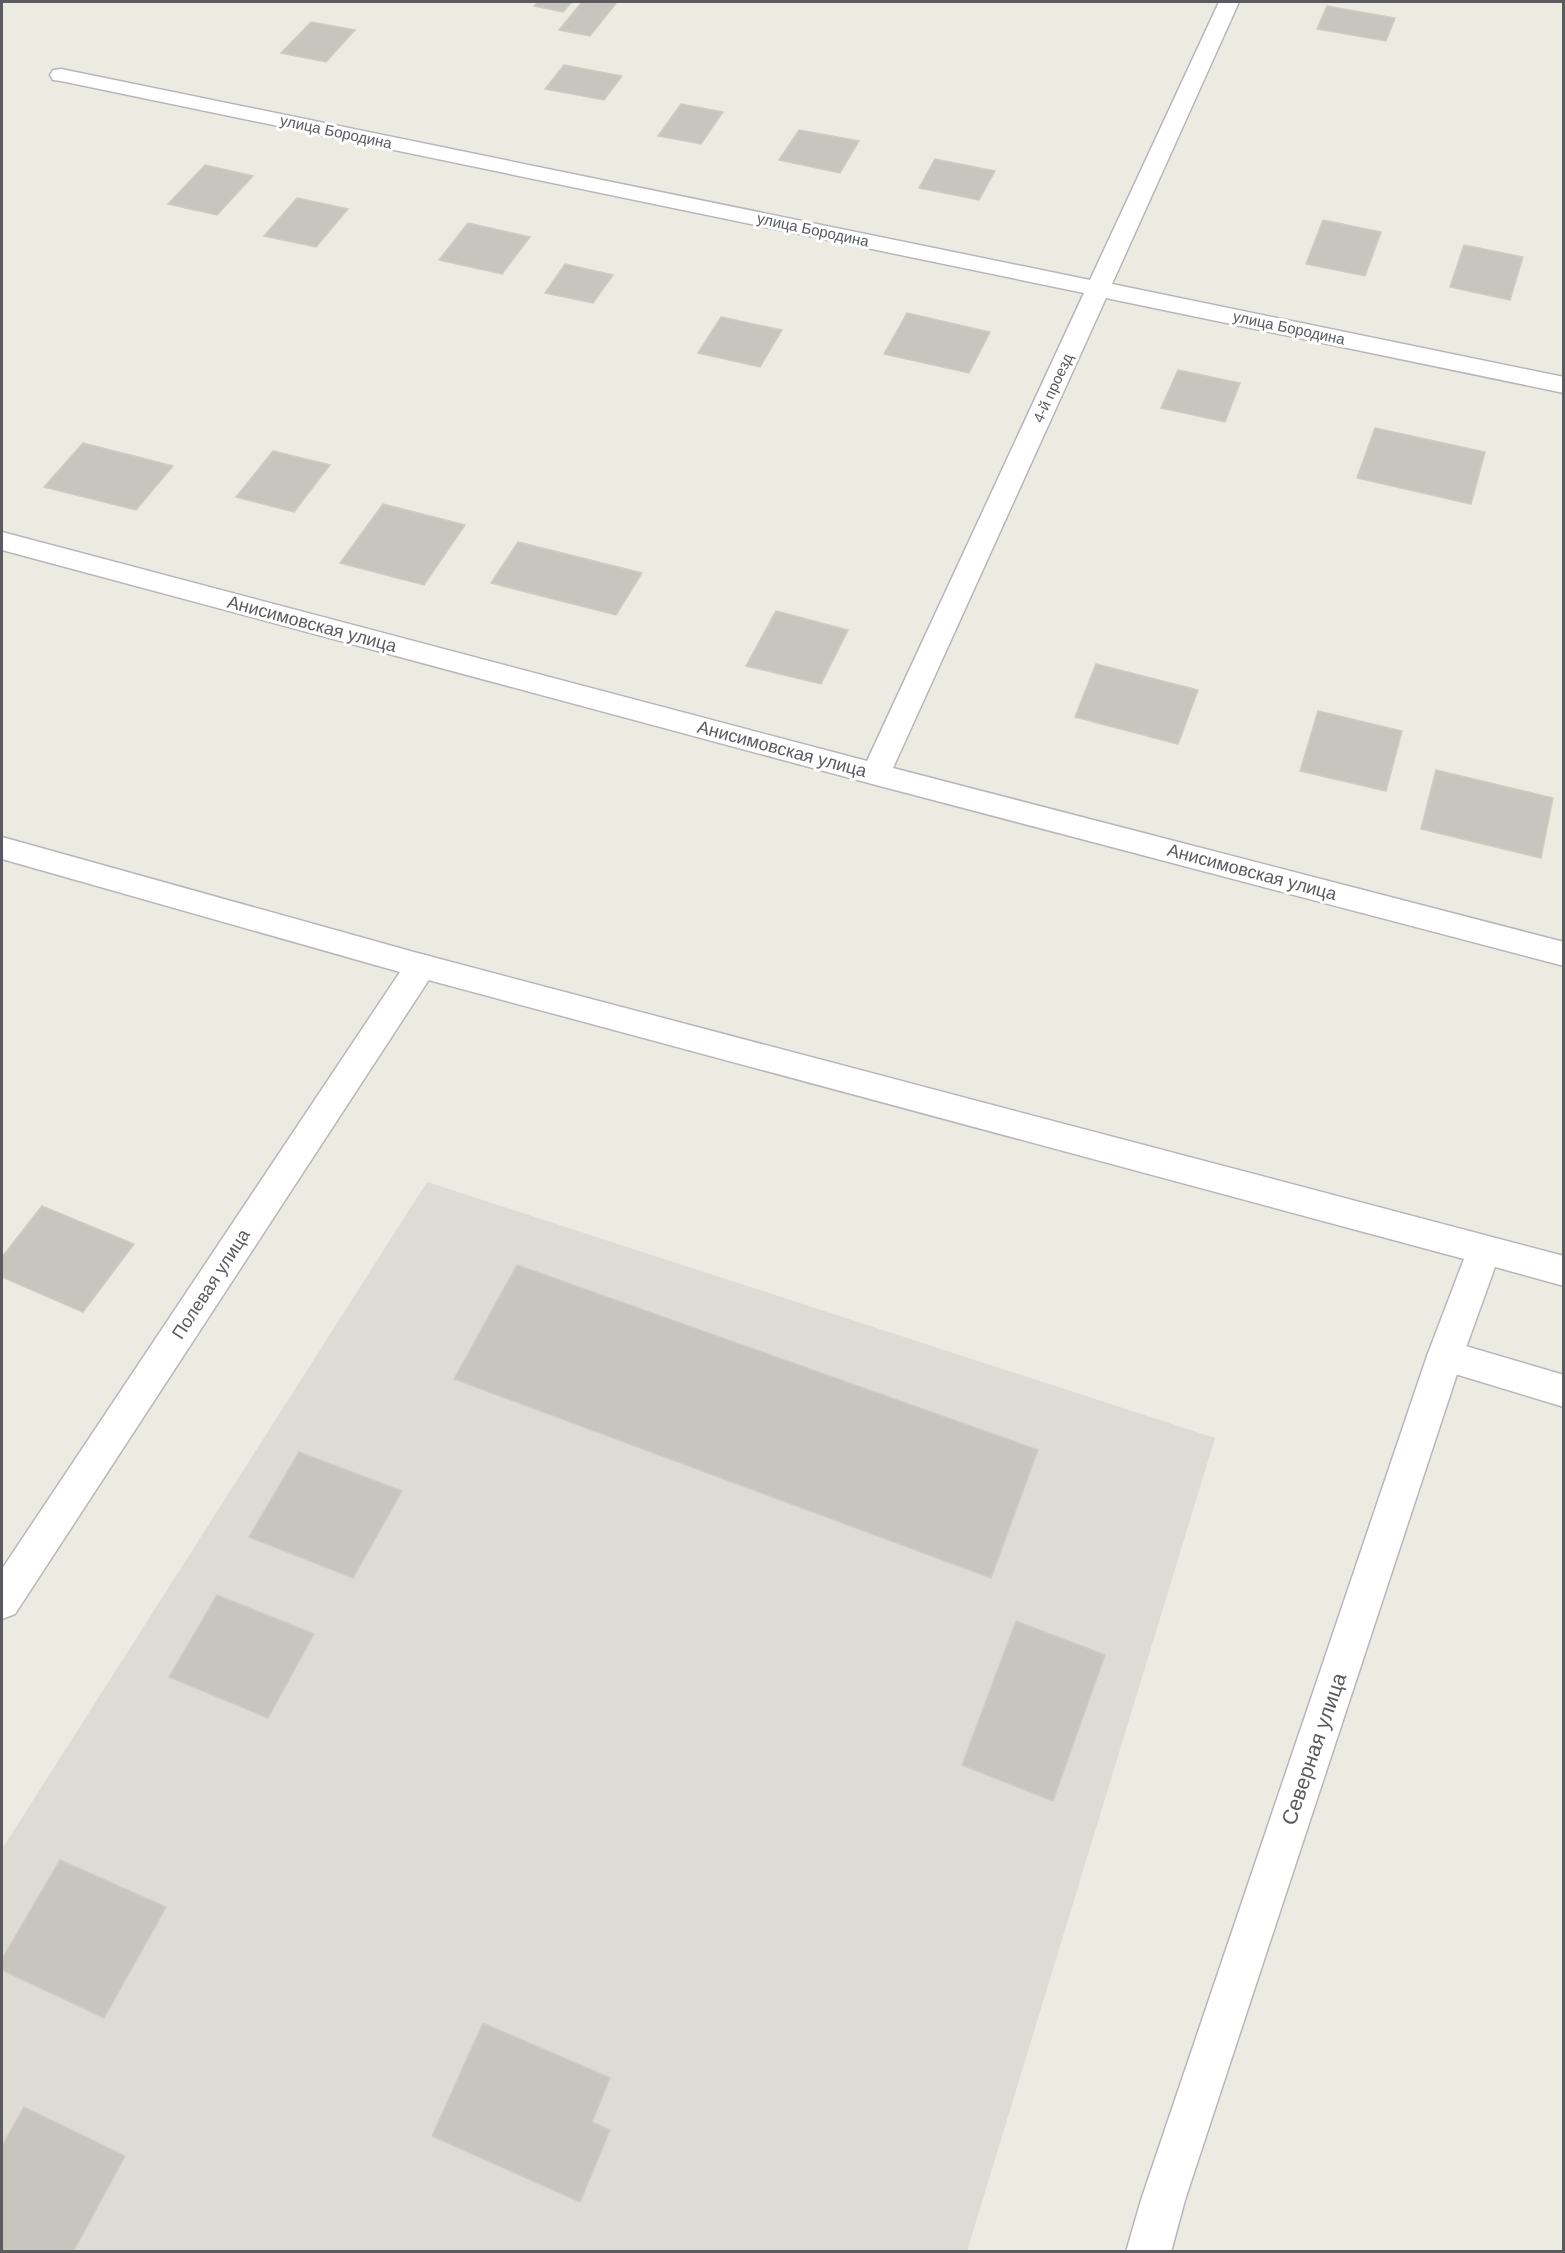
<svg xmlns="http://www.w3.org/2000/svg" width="1565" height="2253" font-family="Helvetica,sans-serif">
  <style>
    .industrial { fill: #dcdcd5 }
    .building { fill: #c6c5be; stroke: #cfcdc0; stroke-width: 1.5 }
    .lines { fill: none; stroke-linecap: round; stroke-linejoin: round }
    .minor-casing { stroke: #b6b7bc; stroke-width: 3 }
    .tertiary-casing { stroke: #b6b7bc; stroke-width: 3 }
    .minor { fill: #fff; fill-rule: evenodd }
    .tertiary { fill: #fff; fill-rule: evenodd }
    .labels { text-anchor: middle; stroke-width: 6; stroke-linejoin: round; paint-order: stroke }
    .far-street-label { font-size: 15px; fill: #595b60; stroke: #fff }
    .street-label { font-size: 18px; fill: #595b60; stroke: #fff }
    .near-street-label { font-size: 21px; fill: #595b60; stroke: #fff }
  </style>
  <rect width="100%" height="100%" fill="#ebebe1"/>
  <!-- industrial -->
  <polygon class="industrial" points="427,1182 1215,1438 967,2251 2,2251 2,1849"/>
  <!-- building -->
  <g class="building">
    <polygon points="538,2 572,2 563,12 534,6"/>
    <polygon points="582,2 617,2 590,36 559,30"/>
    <polygon points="1327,6 1395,18 1386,41 1317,29"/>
    <polygon points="311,22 355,30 326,62 281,53"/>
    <polygon points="564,65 622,76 604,100 545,89"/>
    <polygon points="681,104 723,112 701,144 658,136"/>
    <polygon points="799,130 859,141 840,173 779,160"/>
    <polygon points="935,159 995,171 979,200 919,188"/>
    <polygon points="205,165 253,176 217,215 168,204"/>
    <polygon points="297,198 348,209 316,247 264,236"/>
    <polygon points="1323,220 1381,232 1365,276 1306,264"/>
    <polygon points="468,223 530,237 502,274 439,260"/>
    <polygon points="1464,245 1523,257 1510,300 1450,287"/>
    <polygon points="565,264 613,275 593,303 545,293"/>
    <polygon points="907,313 990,332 969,373 884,354"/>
    <polygon points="721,317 782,330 760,367 698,353"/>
    <polygon points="1178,370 1240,383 1225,422 1161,408"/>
    <polygon points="1375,428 1485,452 1471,504 1357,478"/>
    <polygon points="83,443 173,466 136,510 44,487"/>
    <polygon points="273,451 330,465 294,512 236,497"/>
    <polygon points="383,504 465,525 424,585 340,563"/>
    <polygon points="518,542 642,573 616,615 491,583"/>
    <polygon points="776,611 848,630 821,684 746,666"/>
    <polygon points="1096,664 1198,690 1178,744 1075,717"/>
    <polygon points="1318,711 1402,731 1386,791 1300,771"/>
    <polygon points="1436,770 1553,798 1541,858 1421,829"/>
    <polygon points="42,1206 134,1244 83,1312 2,1277 2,1257"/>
    <polygon points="517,1265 1038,1450 991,1578 454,1379"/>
    <polygon points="299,1452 402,1491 353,1578 249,1537"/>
    <polygon points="217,1595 314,1634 268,1718 169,1677"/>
    <polygon points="1016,1621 1105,1655 1053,1801 962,1765"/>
    <polygon points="60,1860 166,1907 104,2018 2,1970 2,1959"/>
    <polygon points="483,2023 610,2078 592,2122 610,2130 580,2202 432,2136"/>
    <polygon points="24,2107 125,2156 73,2252 2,2252 2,2146"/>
  </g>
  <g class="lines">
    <!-- minor casing -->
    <g class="minor-casing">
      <g id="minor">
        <polygon points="1219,2 1239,2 1112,284 1564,377 1564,393 1106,298 893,768 1564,942 1564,966 876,785 2,550 2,532 867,761 1084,293 61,81 53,80 50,75 53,70 61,69 1090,280"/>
        <polygon points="421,954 432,957 437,966 432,975 15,1614 2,1619 2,1569 410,957"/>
        <polygon points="1445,1340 1564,1375 1564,1407 1432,1367 1427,1356 1432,1345"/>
      </g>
    </g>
    <!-- tertiary casing -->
    <g class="tertiary-casing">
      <polygon id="tertiary" points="2,837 421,954 1564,1256 1564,1286 1495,1267 1463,1356 1185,2200 1171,2252 1126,2252 1141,2200 1427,1356 1464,1259 421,978 2,859"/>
    </g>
    <!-- minor -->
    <use href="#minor" class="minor"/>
    <!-- tertiary -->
    <use href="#tertiary" class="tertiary"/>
  </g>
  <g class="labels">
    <!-- far-street labels -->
    <g class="far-street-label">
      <text transform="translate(336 132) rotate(12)" y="5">улица Бородина</text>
      <text transform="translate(813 230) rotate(12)" y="5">улица Бородина</text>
      <text transform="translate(1289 328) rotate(12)" y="5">улица Бородина</text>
      <text transform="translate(1053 388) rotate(-65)" y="5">4-й проезд</text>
    </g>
    <!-- street labels -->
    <g class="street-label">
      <text transform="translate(312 624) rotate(15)" y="6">Анисимовская улица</text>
      <text transform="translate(782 749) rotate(15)" y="6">Анисимовская улица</text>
      <text transform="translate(1252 872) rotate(15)" y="6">Анисимовская улица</text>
      <text transform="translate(211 1284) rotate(-57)" y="6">Полевая улица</text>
    </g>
    <!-- near-street labels -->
    <g class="near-street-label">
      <text transform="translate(1314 1749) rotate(-71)" y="7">Северная улица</text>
    </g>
  </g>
  <!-- border -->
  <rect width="1565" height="2253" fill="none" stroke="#595b60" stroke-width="6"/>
</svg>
